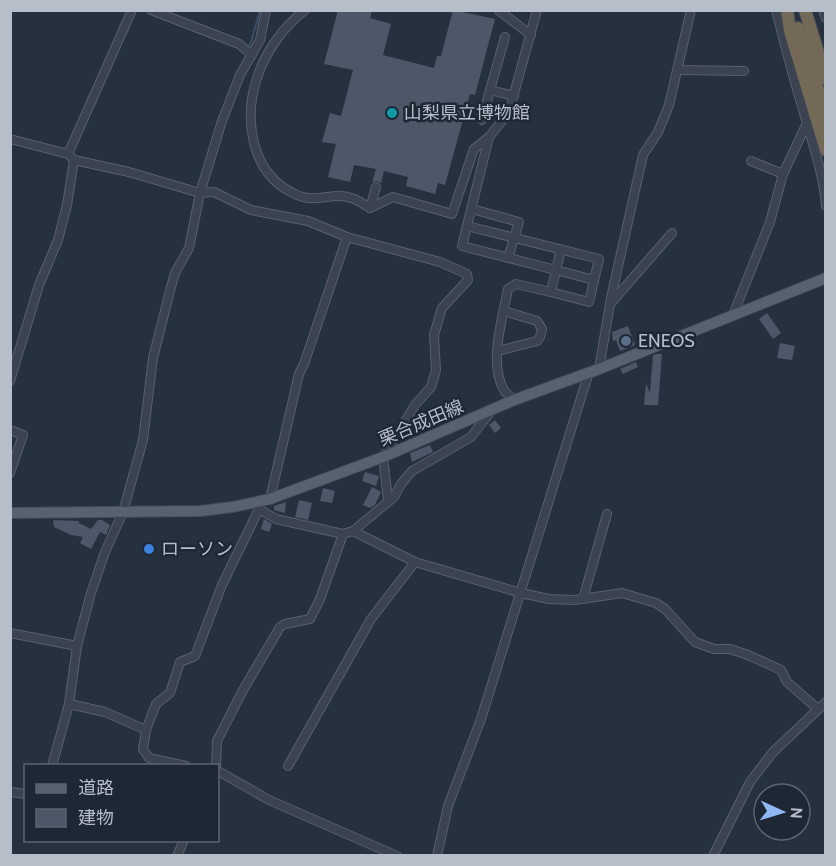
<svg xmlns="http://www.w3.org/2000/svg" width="836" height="866" font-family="Cabin,'Noto Sans JP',sans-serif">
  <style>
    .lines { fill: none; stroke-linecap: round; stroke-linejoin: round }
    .stream { stroke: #3c4f67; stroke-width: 2 }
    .building { fill: #4c5867 }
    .minor-casing { stroke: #57616c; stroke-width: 10 }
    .major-casing { stroke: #434c58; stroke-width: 12 }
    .highway-casing { stroke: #444e59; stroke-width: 14 }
    .minor { stroke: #3a434f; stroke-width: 8 }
    .major { stroke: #58626e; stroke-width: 10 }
    .highway { stroke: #746857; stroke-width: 12 }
    .culture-dot { fill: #0f9aa8; stroke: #1e2834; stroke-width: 2 }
    .service-dot { fill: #5c6f8a; stroke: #1e2834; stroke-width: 2 }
    .shop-dot { fill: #3f7fe0; stroke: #1e2834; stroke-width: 2 }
    .labels { text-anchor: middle; stroke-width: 5; stroke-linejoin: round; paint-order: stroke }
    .poi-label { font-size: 18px; fill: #b6bec9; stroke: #1e2834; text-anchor: start }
    .street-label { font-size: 18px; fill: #b6bec9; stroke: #1e2834 }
  </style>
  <rect width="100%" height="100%" fill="#26313f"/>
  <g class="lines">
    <!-- stream -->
    <polyline class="stream" points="248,47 251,42 260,10"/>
  </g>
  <!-- building -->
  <g class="building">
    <polygon points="338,10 372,10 370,18 391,24 383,55 434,68 437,56 441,56 453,10 495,19 475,95 470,94 445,185 438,183 435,194 406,186 408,177 384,171 381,183 377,181 372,182 376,169 354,165 350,182 328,177 336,144 322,142 330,113 341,116 353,70 324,64"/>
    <polygon points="767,313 781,333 773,339 759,319"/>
    <polygon points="628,326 635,345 620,351 616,340 613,341 612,332"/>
    <polygon points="780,343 795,346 792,360 777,358"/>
    <polygon points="657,354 662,354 658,405 644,405 646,383 650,393 653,355"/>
    <polygon points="636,362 638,367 623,374 620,369"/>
    <polygon points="495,420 501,428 495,433 489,425"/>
    <polygon points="430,445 433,452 412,462 410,453"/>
    <polygon points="365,472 379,476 376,486 362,481"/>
    <polygon points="372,487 381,492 375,505 370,508 363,505"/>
    <polygon points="323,488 335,491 332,503 320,501"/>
    <polygon points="299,500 312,503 308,520 295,517"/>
    <polygon points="286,502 285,513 274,510 274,506"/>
    <polygon points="264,519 272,524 269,532 261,529"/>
    <polygon points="53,520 79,521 79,523 91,529 98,520 102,520 110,525 106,535 100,532 91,549 80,543 83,537 71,535 54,527"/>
  </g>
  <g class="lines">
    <!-- minor casing -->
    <g class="minor-casing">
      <g id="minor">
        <polyline points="151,10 239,44 252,55"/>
        <path d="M305,10C284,26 265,52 257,78C244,117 250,171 291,192C310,203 321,196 340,196C352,196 360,202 370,208"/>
        <polyline points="498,10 531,35"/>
        <path d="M776,10C784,42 792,74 802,106C811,139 823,171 826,206"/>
        <polyline points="823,10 826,18"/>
        <polyline points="505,37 490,90 514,96"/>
        <polyline points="677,70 744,71"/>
        <polyline points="482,120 490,90"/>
        <polyline points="10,139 68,154 74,160 129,172 200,193 214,192 251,210 308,221 347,237 440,262 467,274 468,280 442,308 434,335 436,370 431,387 415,405 383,457 388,500"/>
        <polyline points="68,154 132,10"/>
        <polyline points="751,161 783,174 807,123"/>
        <polyline points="370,208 393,197 452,214 474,149 489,137"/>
        <polyline points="370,208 376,187"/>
        <polyline points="472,209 519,222 508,258"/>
        <polyline points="467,226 599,259 589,302 551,292"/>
        <polyline points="561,250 556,270 594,280"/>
        <polyline points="611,303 672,233"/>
        <polyline points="733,315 770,222 783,174"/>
        <polyline points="498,351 537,341 540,337 542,329 537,321 504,311"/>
        <polyline points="599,369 611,298 643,155 658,132 669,105 691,10"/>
        <polyline points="10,381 39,285 58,240 67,205 74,160"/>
        <path d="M514,400C511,397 506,394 504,390C488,363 503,317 508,289L516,284L551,292L556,270L462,246L489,137L509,112L537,10"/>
        <polyline points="10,430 23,435 10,473"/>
        <polyline points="270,499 299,374 304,364 347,237"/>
        <polyline points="353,531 415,562 521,593 549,599 575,600 622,593 656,603 665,609 695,642 714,649 730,649 748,655 781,670 787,682 818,709"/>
        <polyline points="583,599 607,514"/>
        <polyline points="10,633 77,646"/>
        <polyline points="69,704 105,712 146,730 143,749 149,758 186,766"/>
        <polyline points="146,730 156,704 170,693 180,662 195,656 222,585 259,509 276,519 343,534"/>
        <polyline points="52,766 69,704 77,646 91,593 105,552 123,512 143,440 153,358 171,287 175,273 189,248 200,193 222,121 240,75 260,40 266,10"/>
        <polyline points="216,766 217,741 243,690 280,627 285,624 310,619 320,599 343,534 353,531 394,497 401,484 412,471 471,437 491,411"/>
        <polyline points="288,766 371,619 415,562"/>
        <polyline points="218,771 269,800 397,856"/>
        <polyline points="10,792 26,794"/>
        <polyline points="177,856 184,840"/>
        <polyline points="437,856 448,806 481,719 589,372"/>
        <polyline points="713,856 750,782 773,752 826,702"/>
      </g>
    </g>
    <!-- major casing -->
    <g class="major-casing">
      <polyline id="major" points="10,513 200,511 233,507 270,499 383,457 514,400 599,369 826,278"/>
    </g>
    <!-- highway casing -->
    <g class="highway-casing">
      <g id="highway">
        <polyline points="787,10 790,31 826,150"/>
        <polyline points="805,10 826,79"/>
        <polyline points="798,28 826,115"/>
      </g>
    </g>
    <!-- minor -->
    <use href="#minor" class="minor"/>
    <!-- major -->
    <use href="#major" class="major"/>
    <!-- highway -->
    <use href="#highway" class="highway"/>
  </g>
  <!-- markers -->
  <circle class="culture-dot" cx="392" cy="113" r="6"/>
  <circle class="service-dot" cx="626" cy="341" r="6"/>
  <circle class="shop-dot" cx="149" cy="549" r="6"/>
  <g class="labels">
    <!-- poi labels -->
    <g class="poi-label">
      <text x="404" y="119">山梨県立博物館</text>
      <text x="638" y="347">ENEOS</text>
      <text x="161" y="555">ローソン</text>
    </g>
    <!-- street labels -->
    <g class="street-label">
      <text transform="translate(421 423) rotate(-23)" y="6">栗合成田線</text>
    </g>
  </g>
  <!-- border -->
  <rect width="836" height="866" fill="none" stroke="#b6bec9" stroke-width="24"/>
  <!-- legend -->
  <rect x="24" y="764" width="195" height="78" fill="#1e2834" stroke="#5b6470" stroke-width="1.5"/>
  <rect x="36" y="784" width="30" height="9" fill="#58626e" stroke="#5b6470" stroke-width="1.5"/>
  <text x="78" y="794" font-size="18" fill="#b6bec9">道路</text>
  <rect x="36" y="809" width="30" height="18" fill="#4c5867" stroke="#5b6470" stroke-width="1.5"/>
  <text x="78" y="824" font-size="18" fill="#b6bec9">建物</text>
  <!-- north arrow -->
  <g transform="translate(782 812) rotate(94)"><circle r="28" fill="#1e2834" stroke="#5b6470" stroke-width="1.5"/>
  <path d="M0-4.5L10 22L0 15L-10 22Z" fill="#8fb8f5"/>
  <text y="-9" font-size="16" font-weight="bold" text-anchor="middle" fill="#b6bec9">N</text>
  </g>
</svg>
